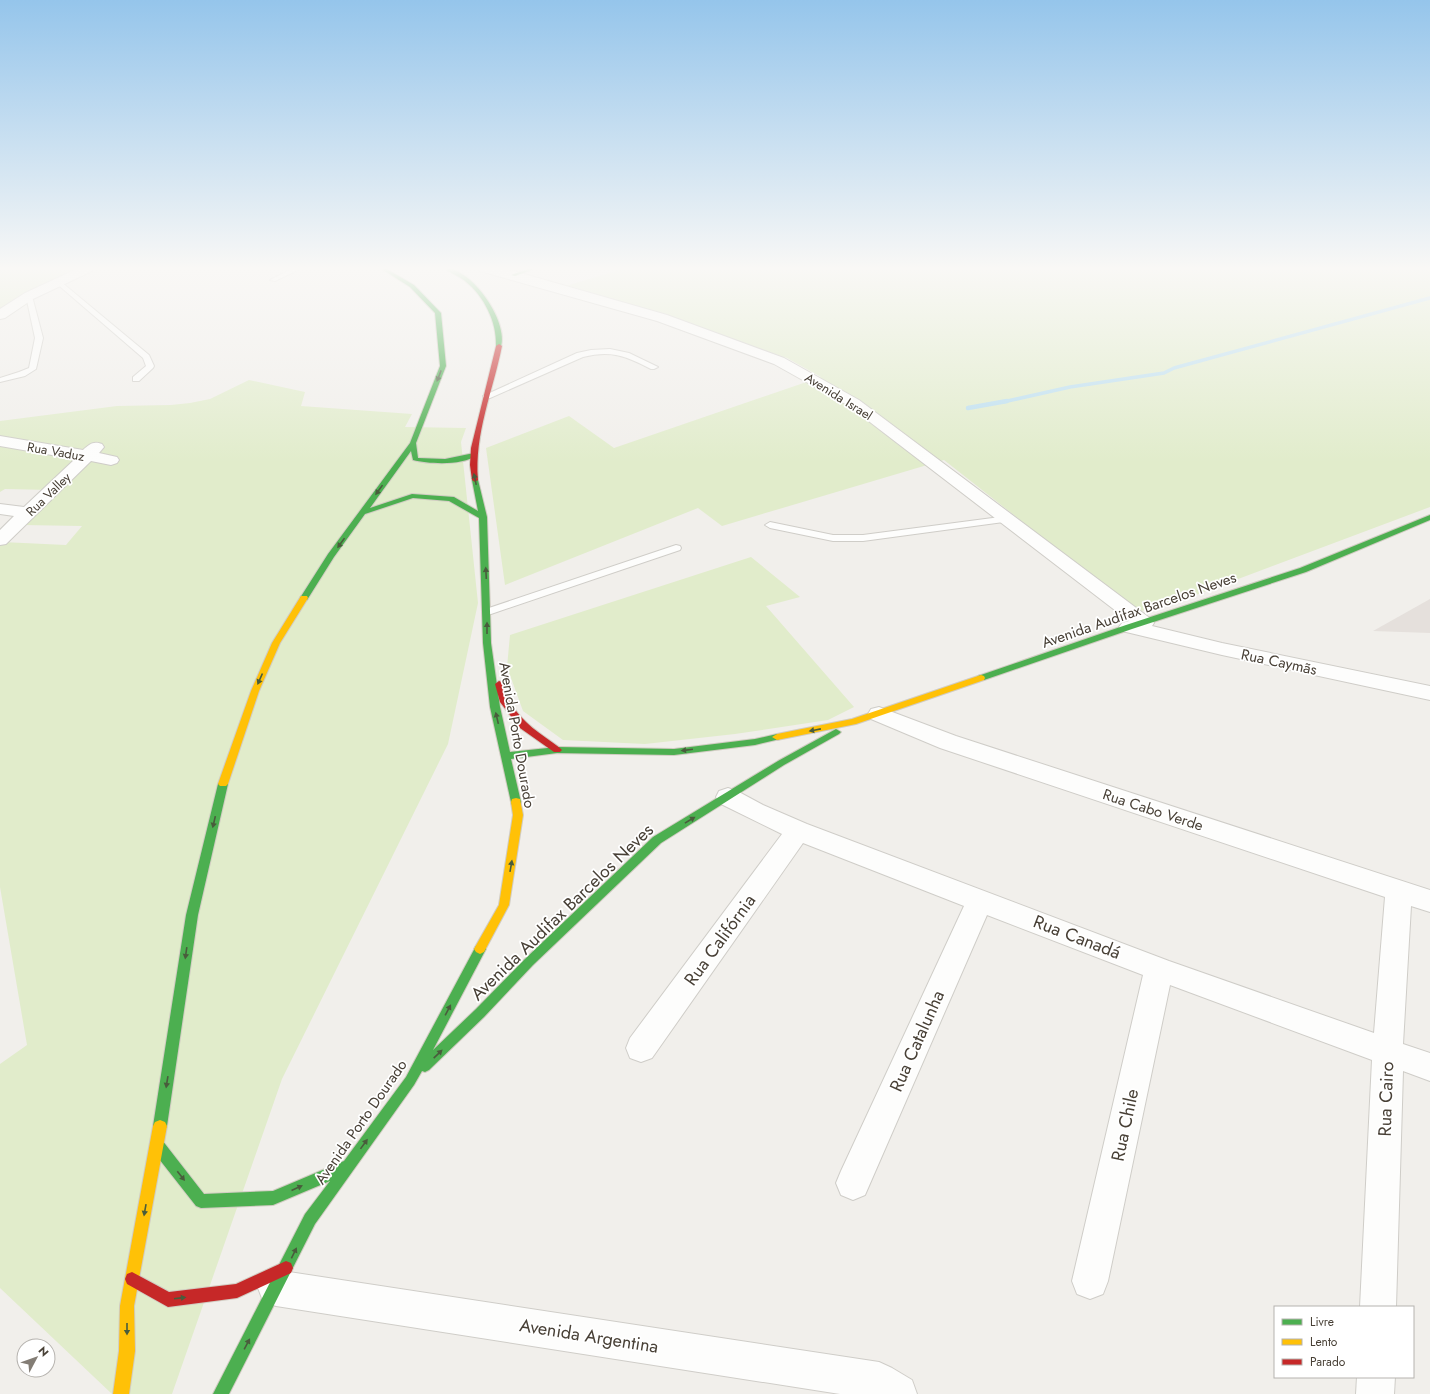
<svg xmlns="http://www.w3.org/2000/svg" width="1430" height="1394" font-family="Jost,sans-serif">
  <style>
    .industrial { fill: #e5e0dc }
    .green { fill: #e1eccb }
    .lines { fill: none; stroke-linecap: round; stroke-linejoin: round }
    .stream-far1 { stroke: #badef0; stroke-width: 3.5 }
    .stream { stroke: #badef0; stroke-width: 4.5 }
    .lane-casing { stroke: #cfcdc8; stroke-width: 2 }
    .street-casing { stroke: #cfcdc8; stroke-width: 2 }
    .fast-casing { stroke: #d1ccc2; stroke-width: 2 }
    .slow-casing { stroke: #d1ccc2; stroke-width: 2 }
    .jam-casing { stroke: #d1ccc2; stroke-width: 2 }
    .lane { fill: #fdfdfc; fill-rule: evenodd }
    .street { fill: #fdfdfc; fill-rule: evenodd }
    .fast { fill: #4caf50; fill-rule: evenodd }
    .slow { fill: #ffc107; fill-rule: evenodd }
    .jam { fill: #c62828; fill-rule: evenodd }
    .oneway { fill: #495c3c }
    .labels { text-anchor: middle; stroke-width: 3.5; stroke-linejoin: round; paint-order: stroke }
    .far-street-label { font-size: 13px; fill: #484036; stroke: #fff }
    .street-label { font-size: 15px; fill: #484036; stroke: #fff }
    .near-street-label { font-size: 18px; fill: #484036; stroke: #fff }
  </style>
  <rect width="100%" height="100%" fill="#f1efeb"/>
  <!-- industrial -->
  <polygon class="industrial" points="1430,599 1430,633 1373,631"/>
  <!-- green -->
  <g class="green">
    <polygon points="0,268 85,268 0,309"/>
    <polygon points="626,268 1430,268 1430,507 1177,602 1137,612 944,460 722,526 698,508 505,585 486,448 569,416 614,448 821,377 787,358 737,341 559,288"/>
    <polygon points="249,380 305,392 301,406 412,414 405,427 466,428 461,442 478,603 448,744 282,1079 172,1394 112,1394 0,1288 0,1064 27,1045 0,887 0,543 2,542 66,545 82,526 22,525 51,490 5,489 0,492 0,421 117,406 171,405 190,403 210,399"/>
    <polygon points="751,557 800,597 766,606 854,707 828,720 735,734 645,744 563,740 523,711 507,667 510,635"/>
  </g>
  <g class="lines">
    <!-- stream-far1 -->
    <polyline class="stream-far1" points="1003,402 1070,387 1164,373 1174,368 1430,298"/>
    <!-- stream -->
    <polyline class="stream" points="968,408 1007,401"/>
    <!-- lane casing -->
    <g class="lane-casing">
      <g id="lane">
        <polygon points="294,268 302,268 275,281 270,280"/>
        <polygon points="56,281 60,281 149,355 154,366 153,368 139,381 133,381 133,377 146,366 143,358 56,283"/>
        <polygon points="29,294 32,296 43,338 36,369 25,376 0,382 0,378 19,372 29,368 35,338 26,296"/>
        <path d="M610,349L629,353L658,367L654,369H651C626,356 611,350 583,357L490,398H484L483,396L577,353L591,350Z"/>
        <polygon points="1008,516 1011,517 1013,519 1011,521 863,541 833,541 770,528 765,525 770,522 833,535 863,535"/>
        <polygon points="676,545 680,546 681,548 680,550 491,614 483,614 482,612 483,610"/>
      </g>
    </g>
    <!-- street casing -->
    <g class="street-casing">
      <g id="street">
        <polygon points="79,268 94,268 92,271 33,299 5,318 0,319 0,309 25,293"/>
        <polygon points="478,268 497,268 517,272 667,315 784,358 859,400 1151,619 1154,623 1152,626 1222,643 1430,686 1430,700 1222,655 1122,631 1119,627 1122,623 1129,621 849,406 774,364 657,321 480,271"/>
        <path d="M0,436L83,450C90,444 93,441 102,444L104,447L99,453L117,457L119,460L117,463L111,465L91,461L6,544L0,545V530L14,516L0,514V504L24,507L75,459L0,446Z"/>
        <polygon points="879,707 956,736 1430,890 1430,912 1411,906 1403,1044 1430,1053 1430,1081 1403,1071 1396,1307 1360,1307 1372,1060 1170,985 1108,1281 1103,1294 1090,1299 1077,1294 1072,1281 1143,975 987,915 865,1195 853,1200 841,1195 836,1183 841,1171 964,906 803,843 652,1058 641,1062 630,1058 626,1048 630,1038 782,834 719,803 716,797 719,791 728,788 737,791 763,805 807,824 1169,961 1374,1033 1385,897 940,748 871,719 868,714 871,709"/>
        <polygon points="276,1270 879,1362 892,1368 912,1380 917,1394 840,1394 276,1306 263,1301 258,1288 263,1275"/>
        <polygon points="1357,1377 1395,1377 1394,1394 1356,1394"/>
      </g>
    </g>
    <!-- fast casing -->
    <g class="fast-casing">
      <g id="fast">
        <path d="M380,268H385L414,285L441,313L446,366L416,443L418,458L445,459L474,453L477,455C463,466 429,464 413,460L411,451L370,508L412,494L454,497L478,511L472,480L475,478L478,480L487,517L491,643L500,707L510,752L557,747L674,749L755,739L777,734L780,735L782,737L780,739L755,745L674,755L557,753L511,759L521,802L520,805H512L511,802L490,707L483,643L479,518L449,501L413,498L365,514L334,557L307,600H301L300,598L328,554L410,443L440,366L435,313L410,287Z"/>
        <path d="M445,268C472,268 509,322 501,347L496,346C497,322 484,296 465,281C459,276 449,273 445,268Z"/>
        <polygon points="531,268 537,268 515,276 511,275"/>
        <polygon points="1430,515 1430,520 1306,572 1132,629 984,680 978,680 977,678 978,676 1126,625 1300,568"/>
        <polygon points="836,729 841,732 839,734 784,765 661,843 533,965 484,1017 429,1070 425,1072 422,1071 414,1085 315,1224 229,1394 213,1394 305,1214 330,1181 273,1205 201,1208 196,1206 152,1150 150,1145 152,1140 157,1139 162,1140 204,1194 273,1191 344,1161 406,1077 476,946 480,944 484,946 486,949 433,1050 476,1009 525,959 653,837 778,761"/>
        <polygon points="223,780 226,782 228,784 198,915 167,1126 165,1130 160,1132 155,1130 153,1126 186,915 218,784 220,782"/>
      </g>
    </g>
    <!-- slow casing -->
    <g class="slow-casing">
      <g id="slow">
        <polygon points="301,596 307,596 308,598 280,643 259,691 228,784 226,786 220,786 218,784 251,691 272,643"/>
        <polygon points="981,675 984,676 985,678 984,680 856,724 777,740 772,737 777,734 852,719"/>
        <polygon points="516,798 520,799 523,815 509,905 484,952 480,954 476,952 474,949 499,905 513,815 511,802 512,799"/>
        <polygon points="160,1120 165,1122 167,1126 134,1306 135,1351 129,1394 113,1394 119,1351 120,1306 153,1126 155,1122"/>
      </g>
    </g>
    <!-- jam casing -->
    <g class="jam-casing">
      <g id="jam">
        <path d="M499,344L502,346C493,391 474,434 478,480L475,482L472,480L470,465L471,448L496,346Z"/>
        <path d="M499,681C507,683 506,696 510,702C522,723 541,734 560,748L562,750L560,752H554L520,728L500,702L495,684Z"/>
        <polygon points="286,1261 291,1263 293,1268 291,1273 237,1298 168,1307 127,1284 125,1279 127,1274 132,1272 169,1292 236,1284"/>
      </g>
    </g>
    <!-- lane -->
    <use href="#lane" class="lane"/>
    <!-- street -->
    <use href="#street" class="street"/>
    <!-- fast -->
    <use href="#fast" class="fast"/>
    <!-- slow -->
    <use href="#slow" class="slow"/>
    <!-- jam -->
    <use href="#jam" class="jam"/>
  </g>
  <!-- one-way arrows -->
  <defs><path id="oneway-solid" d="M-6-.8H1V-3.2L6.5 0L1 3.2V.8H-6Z"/></defs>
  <g class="oneway">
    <use href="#oneway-solid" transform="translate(439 376) rotate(111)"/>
    <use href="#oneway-solid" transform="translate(475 479) rotate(-102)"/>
    <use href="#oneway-solid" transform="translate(379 490) rotate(126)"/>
    <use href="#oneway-solid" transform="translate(341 543) rotate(126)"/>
    <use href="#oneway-solid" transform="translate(486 573) rotate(-93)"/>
    <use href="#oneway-solid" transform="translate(487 628) rotate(-90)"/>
    <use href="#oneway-solid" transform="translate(260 679) rotate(114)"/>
    <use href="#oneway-solid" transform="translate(497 718) rotate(-103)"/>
    <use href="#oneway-solid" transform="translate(815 730) rotate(169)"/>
    <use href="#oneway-solid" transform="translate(687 750) rotate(173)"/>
    <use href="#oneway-solid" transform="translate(690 820) rotate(-31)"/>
    <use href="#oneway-solid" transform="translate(214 822) rotate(103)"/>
    <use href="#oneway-solid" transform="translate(511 866) rotate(-80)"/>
    <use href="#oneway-solid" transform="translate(186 953) rotate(98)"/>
    <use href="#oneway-solid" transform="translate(448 1010) rotate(-62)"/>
    <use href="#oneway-solid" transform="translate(438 1054) rotate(-44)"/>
    <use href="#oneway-solid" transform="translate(167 1082) rotate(99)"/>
    <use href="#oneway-solid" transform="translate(364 1144) rotate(-54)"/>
    <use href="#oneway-solid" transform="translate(181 1176) rotate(52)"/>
    <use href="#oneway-solid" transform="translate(297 1188) rotate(-24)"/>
    <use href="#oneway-solid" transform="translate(145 1210) rotate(100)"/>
    <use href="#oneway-solid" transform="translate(294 1253) rotate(-64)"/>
    <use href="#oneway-solid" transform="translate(180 1298) rotate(-7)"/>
    <use href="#oneway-solid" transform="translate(127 1329) rotate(90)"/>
    <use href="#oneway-solid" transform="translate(247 1344) rotate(-62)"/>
  </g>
  <!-- sky -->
  <linearGradient id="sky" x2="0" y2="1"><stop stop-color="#95c5eb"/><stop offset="0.58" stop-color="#f9f8f6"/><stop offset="1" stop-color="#f9f8f6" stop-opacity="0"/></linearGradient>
  <rect width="1430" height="463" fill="url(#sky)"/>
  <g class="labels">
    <!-- far-street labels -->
    <g class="far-street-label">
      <text transform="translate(839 396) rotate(32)" y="5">Avenida Israel</text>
      <text transform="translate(56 451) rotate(10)" y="5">Rua Vaduz</text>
      <text transform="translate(48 494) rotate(-44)" y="5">Rua Valley</text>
    </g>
    <!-- street labels -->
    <g class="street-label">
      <text transform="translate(1139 610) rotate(-19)" y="5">Avenida Audifax Barcelos Neves</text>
      <text transform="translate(1279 662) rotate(12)" y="5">Rua Caymãs</text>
      <text transform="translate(517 735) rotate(80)" y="5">Avenida Porto Dourado</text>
      <text transform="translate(1153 810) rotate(18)" y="5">Rua Cabo Verde</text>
      <text transform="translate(361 1122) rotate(-55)" y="5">Avenida Porto Dourado</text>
    </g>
    <!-- near-street labels -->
    <g class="near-street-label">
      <text transform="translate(562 912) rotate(-44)" y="6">Avenida Audifax Barcelos Neves</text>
      <text transform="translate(1077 937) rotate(21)" y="6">Rua Canadá</text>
      <text transform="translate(720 940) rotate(-54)" y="6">Rua Califórnia</text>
      <text transform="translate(917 1041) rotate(-66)" y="6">Rua Catalunha</text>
      <text transform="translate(1386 1099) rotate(-88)" y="6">Rua Cairo</text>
      <text transform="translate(1125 1125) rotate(-78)" y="6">Rua Chile</text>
      <text transform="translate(589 1336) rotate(9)" y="6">Avenida Argentina</text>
    </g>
  </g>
  <!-- legend -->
  <rect x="1274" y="1306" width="140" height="72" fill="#ffffff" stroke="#b6b3af"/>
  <rect x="1282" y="1319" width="20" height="6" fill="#4caf50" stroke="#b6b3af"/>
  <text x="1310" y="1326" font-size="12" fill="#484036">Livre</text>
  <rect x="1282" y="1339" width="20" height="6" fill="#ffc107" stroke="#b6b3af"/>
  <text x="1310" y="1346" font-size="12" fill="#484036">Lento</text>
  <rect x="1282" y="1359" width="20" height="6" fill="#c62828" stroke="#b6b3af"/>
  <text x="1310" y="1366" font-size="12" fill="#484036">Parado</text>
  <!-- north arrow -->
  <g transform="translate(36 1358) rotate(49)"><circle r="19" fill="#ffffff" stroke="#b6b3af"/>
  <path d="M0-3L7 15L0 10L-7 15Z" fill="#837d75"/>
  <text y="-6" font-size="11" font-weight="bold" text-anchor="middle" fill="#484036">N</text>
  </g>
</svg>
